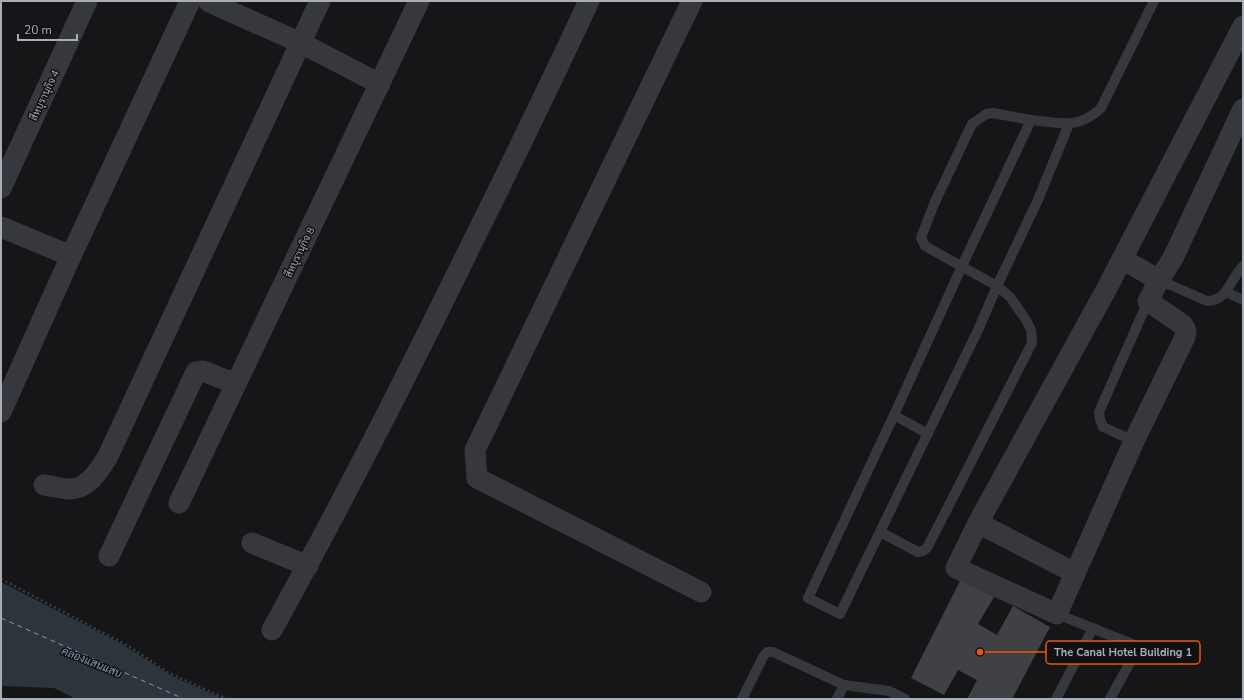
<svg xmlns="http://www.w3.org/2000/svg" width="1244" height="700" font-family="'Nunito Sans',Sarabun,sans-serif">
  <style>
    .water { fill: #2c353c }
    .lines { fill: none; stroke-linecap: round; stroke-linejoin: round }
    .ferry { stroke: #7f9bb3; stroke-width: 1; stroke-dasharray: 5 4; stroke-linecap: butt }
    .building { fill: #404145 }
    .path { stroke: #3d3f44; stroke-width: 2.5; stroke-dasharray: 2 3; stroke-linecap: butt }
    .service { stroke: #37383d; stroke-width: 10 }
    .minor { stroke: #37383d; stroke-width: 21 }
    .labels { text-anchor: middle; stroke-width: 3; stroke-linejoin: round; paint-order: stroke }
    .street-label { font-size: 10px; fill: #a8adb8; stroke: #111113 }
    .water-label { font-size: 11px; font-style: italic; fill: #7f9bb3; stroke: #111113 }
    .leader { fill: none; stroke: #e8590c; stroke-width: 1.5 }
    .callout-dot { fill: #e8590c; stroke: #111113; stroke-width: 1.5 }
    .callout { fill: #111113; stroke: #e8590c; stroke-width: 1.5 }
    .callout-label { font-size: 11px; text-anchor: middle; font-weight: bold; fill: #a8adb8 }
  </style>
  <rect width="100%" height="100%" fill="#161618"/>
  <!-- water -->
  <polygon class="water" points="1,582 122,644 172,676 224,699 76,699 54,688 1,686"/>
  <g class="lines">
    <!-- ferry -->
    <polyline class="ferry" points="1,618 184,699"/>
  </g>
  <!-- building -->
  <polygon class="building" points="961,579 994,597 978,624 997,635 1013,606 1050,627 1012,699 967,699 977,680 958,670 944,695 911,678"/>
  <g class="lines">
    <!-- path -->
    <polyline class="path" points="1,579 130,647 169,673 227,699"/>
    <!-- service -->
    <g class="service">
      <path d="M1159,280L1207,301C1228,301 1230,279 1243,266"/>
      <polyline points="1226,292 1243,300"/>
      <polyline points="894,415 808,598 840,614 979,328 997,286 1037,202 1069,124"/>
      <path d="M928,434L894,415L962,266L1031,120C1060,123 1078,130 1101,108L1154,1"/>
      <polyline points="1134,441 1103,427 1100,420 1099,412 1148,301"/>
      <polyline points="880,532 918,552 923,551 927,548 1032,343 1031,330 1026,320 1010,297 997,286 925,246 921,238 934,204 972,124 986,114 993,113 1031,120"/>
      <polyline points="1057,614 1132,644 1135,649 1134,655 1110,699"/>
      <polyline points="742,699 763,657 767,652 773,652 844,685 889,691 905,699"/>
      <polyline points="837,699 844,685"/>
      <polyline points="1056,699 1093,628"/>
    </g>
    <!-- minor -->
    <g class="minor">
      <polyline points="692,1 475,450 477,478 701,592"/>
      <polyline points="209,2 301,43 380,84"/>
      <polyline points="1,188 87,1"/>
      <polyline points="1,227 71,256"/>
      <polyline points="1122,259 1159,280 1173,258 1243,109"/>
      <polyline points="1159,280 1148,301 1183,325 1186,331 1185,337 1134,441 1057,614 956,568 978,523 1107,288 1243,26"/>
      <polyline points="1,412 71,256 190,1"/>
      <path d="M44,485C52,486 62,489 70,489C88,488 98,472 107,458L320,1"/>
      <polyline points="179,503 419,1"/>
      <polyline points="978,523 1075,573"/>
      <polyline points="252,543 308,566"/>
      <polyline points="109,556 196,372 203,371 236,384"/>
      <path d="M272,630C342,503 408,374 472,243C512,163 551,82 589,1"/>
    </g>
  </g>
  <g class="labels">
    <!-- street labels -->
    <g class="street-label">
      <text transform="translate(44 95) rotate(-65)" y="4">สีหบุรานุกิจ 4</text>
      <text transform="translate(299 252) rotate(-64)" y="4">สีหบุรานุกิจ 8</text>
    </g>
    <!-- water labels -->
    <g class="water-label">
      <text transform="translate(92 662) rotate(22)" y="4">คลองแสนแสบ</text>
    </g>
  </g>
  <!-- callouts -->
  <path class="leader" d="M980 652L1046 652"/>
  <circle class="callout-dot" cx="980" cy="652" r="4"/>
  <rect class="callout" x="1046" y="641" width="154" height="23" rx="4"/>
  <g class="callout-label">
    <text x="1123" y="656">The Canal Hotel Building 1</text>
  </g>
  <!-- border -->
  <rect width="1244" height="700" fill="none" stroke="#a8adb8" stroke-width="4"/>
  <!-- scale -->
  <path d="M18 34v6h59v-6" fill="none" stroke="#a8adb8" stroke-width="2"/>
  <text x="24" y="34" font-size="12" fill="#a8adb8" stroke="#111113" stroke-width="3" paint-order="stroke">20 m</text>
</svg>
